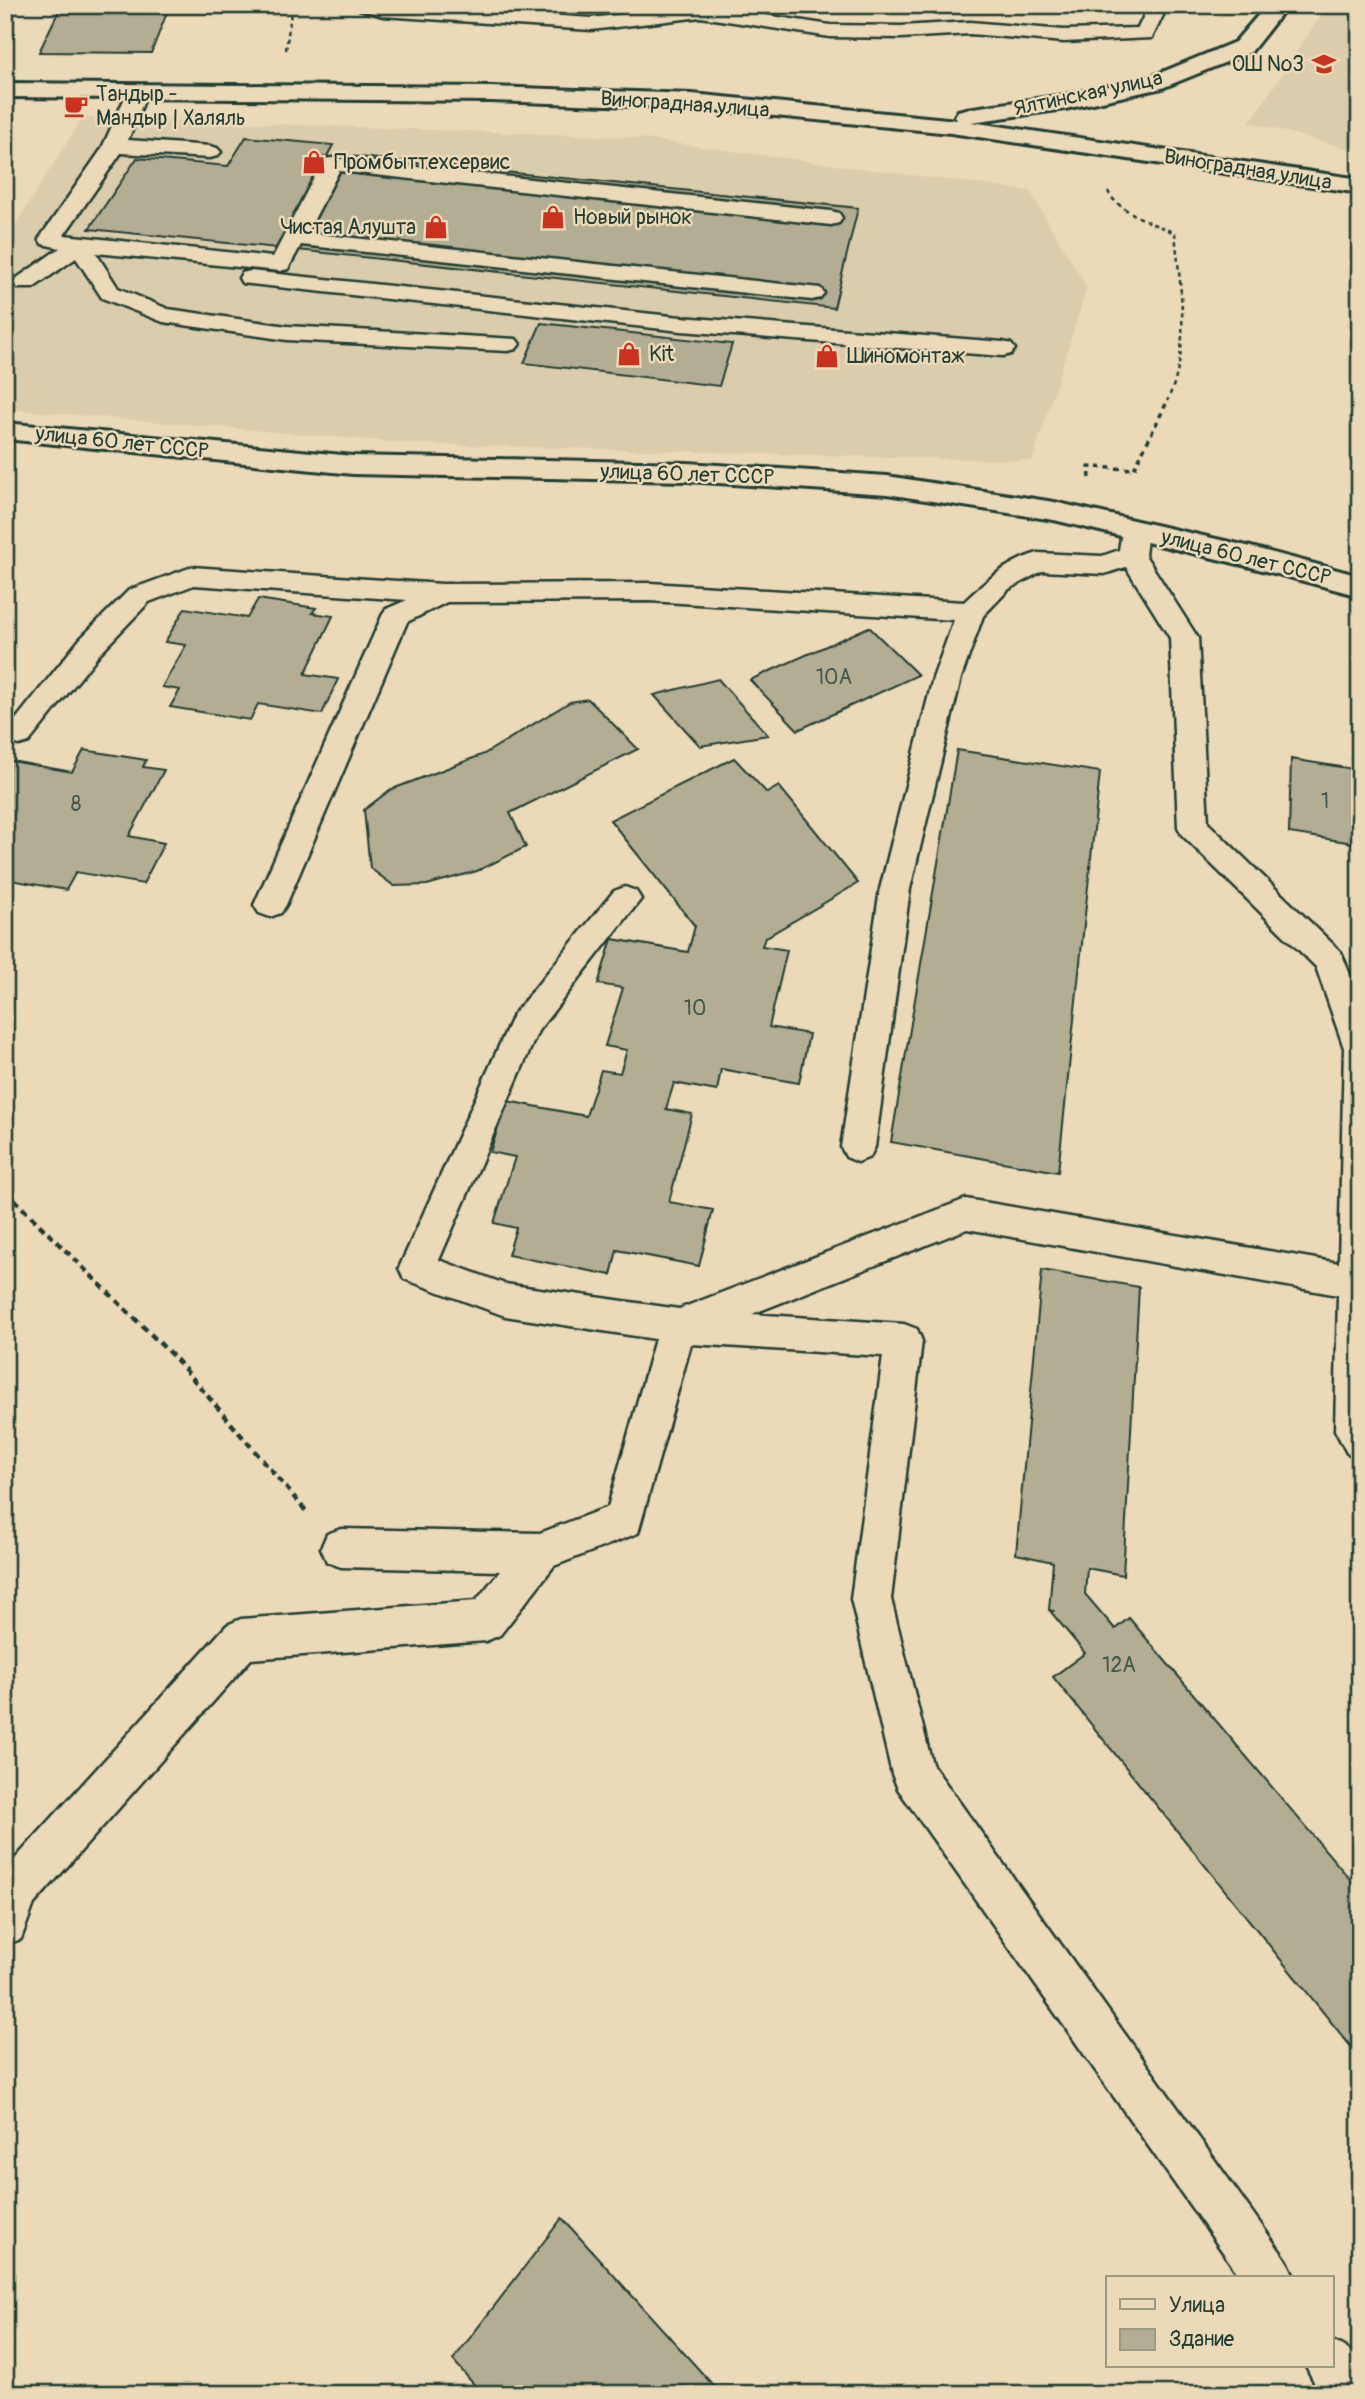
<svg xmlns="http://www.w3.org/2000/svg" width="1365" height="2399" font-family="Pangolin,sans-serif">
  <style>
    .built { fill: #dbccac }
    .building { fill: #b3ae93; stroke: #1f3d34; stroke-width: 2 }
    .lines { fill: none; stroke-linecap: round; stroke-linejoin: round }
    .lane-casing { stroke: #1f3d34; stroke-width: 5 }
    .street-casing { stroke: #1f3d34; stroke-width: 6 }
    .path-far2 { stroke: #1f3d34; stroke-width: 2.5; stroke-dasharray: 4.5 3.5; stroke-linecap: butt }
    .path-far1 { stroke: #1f3d34; stroke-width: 3.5; stroke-dasharray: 5 4.5; stroke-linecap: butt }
    .path { stroke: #1f3d34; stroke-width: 4.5; stroke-dasharray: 7 5; stroke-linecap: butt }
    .lane { fill: #ecd9b7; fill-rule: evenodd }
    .street { fill: #ecd9b7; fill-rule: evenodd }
    .labels { text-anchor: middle; stroke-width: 5; stroke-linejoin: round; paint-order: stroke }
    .far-poi-label { font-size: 21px; fill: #1f3d34; stroke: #ecd9b7; text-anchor: start }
    .far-street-label { font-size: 21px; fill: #1f3d34; stroke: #ecd9b7 }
    .number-label { font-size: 21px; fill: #44594c }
  </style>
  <rect width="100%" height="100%" fill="#ecd9b7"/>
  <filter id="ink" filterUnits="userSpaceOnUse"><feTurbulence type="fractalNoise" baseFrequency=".0143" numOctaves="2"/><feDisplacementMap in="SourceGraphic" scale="14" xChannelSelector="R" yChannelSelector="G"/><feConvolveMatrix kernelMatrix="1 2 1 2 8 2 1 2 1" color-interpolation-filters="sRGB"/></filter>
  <g filter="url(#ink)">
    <!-- built -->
    <g class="built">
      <polygon points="1328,5 1360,5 1360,152 1250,122"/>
      <polygon points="83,117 628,137 1030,191 1087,288 1032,461 417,444 5,409 5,241"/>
    </g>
    <!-- building -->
    <g class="building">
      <polygon points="170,5 151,53 39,52 61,6"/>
      <polygon points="246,137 333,145 277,248 89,229 137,158 228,166"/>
      <polygon points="349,156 858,208 834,308 297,250"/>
      <polygon points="541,323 732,344 719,386 524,363"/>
      <polygon points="258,599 316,608 312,613 333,616 305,674 338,679 322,714 258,704 250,720 170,707 180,690 162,687 186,645 165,642 185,608 247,618"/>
      <polygon points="869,627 918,675 798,730 750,680"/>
      <polygon points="718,679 768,735 700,746 654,695"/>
      <polygon points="588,699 638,749 510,813 526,847 477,871 427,885 394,886 370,868 364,810 390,790 484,754 570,702"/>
      <polygon points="84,750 146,760 143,767 164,770 129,836 164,843 143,884 76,872 66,890 5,879 6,760 72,772"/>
      <polygon points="957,750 1100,772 1058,1172 891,1142"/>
      <polygon points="734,758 767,793 779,786 858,883 765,938 762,946 787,950 769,1027 809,1034 799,1083 721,1069 717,1091 674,1083 666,1109 692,1114 669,1202 713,1210 699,1266 617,1250 611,1275 508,1255 516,1228 494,1223 515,1157 490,1152 507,1101 586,1116 601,1070 620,1073 627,1050 605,1046 623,988 598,984 612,939 688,952 695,926 610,820"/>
      <polygon points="1291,759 1360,770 1360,844 1289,833"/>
      <polygon points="1042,1270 1139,1287 1123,1575 1087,1568 1085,1594 1115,1629 1129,1618 1360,1891 1360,2058 1053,1677 1085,1653 1051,1612 1053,1611 1049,1610 1053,1562 1016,1554"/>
      <polygon points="562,2218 721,2394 482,2394 453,2360"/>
    </g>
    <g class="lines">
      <!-- lane casing -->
      <g class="lane-casing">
        <g id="lane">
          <polygon points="357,5 398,5 591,18 701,5 830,25 901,26 970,22 1064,30 1138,28 1149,5 1168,5 1152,38 1064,42 970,34 901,38 830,37 701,17 591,30 383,16 359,9"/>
          <polygon points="138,85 145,87 148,91 128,140 210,146 217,148 221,152 217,156 210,158 121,153 64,235 273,257 321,164 324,159 332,158 831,211 839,213 842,218 839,223 831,225 339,171 307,233 820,288 824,293 820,298 812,300 301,245 288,269 280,271 96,253 118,288 168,309 287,326 516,339 520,344 516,349 508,351 287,340 163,322 102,298 76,258 33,288 17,288 14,283 17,278 60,248 42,244 39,239 101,150 128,91 131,87"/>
          <polygon points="250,271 681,317 1003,342 1011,344 1015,349 1011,354 1003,356 681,331 242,283 239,278 242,273"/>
          <path d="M1135,523L1144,525L1148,531L1145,555L1198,638L1208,823L1341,952L1360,1000V1458L1347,1453L1335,1430L1338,1295L967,1229L752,1314L904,1324L917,1329L922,1341L891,1599L932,1764L1287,2261L1295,2278H1241L898,1789L892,1774L851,1599L883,1356L691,1344L638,1533L554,1566L500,1635L486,1641L251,1659L34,1904L21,1939L5,1945V1870L227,1625L241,1619L476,1601L500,1571L341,1567L327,1562L321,1548L327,1534L341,1529L540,1533L608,1507L655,1339L505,1316L404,1279L399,1268L513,1015L614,891L625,887L636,891L641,899L538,1031L439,1260L505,1284L679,1309L966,1199L1339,1263L1344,1048L1316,967L1182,835L1178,827L1170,638L1126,567L1104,574L1042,571L1009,589L983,616L961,678L910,889L875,1147L870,1157L858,1162L846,1157L841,1147L880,889L933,678L954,620L650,601L447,602L407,622L286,905L281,913L270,917L259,913L254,905L382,616L386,609L407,600L194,585L149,602L100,653L29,742L19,745L9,742L5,734L9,728L80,639L129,590L192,567L442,584L650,583L964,602C986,581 1008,561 1038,553L1102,556L1119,550L1122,531L1126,525Z"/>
          <path d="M1332,2341C1362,2354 1360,2364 1360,2394H1320L1306,2366H1332Z"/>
        </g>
      </g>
      <!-- street casing -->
      <g class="street-casing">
        <g id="street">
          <polygon points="1267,5 1288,5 1251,52 1162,88 1065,109 971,122 1360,179 1360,193 951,133 692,108 491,101 5,97 5,83 491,87 692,94 957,120 955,116 958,111 966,109 1065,95 1148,78 1235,42"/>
          <polygon points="5,423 353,456 687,463 887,476 1054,502 1247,546 1360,576 1360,596 1247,566 1054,520 887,494 687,481 353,474 5,439"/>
        </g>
      </g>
      <!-- path-far2 -->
      <g class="path-far2">
        <polyline points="286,50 292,5"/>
        <path d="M1108,191C1115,210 1156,225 1175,233C1180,288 1192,350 1167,401"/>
      </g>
      <!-- path-far1 -->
      <polyline class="path-far1" points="1090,478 1089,467 1134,469 1168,400"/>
      <!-- path -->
      <polyline class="path" points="5,1191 176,1359 306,1511"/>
      <!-- lane -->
      <use href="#lane" class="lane"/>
      <!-- street -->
      <use href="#street" class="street"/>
    </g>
  </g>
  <!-- icons -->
  <defs>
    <g id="school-bare" transform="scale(1.89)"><path d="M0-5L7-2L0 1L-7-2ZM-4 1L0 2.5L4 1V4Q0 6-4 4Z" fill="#c8321e" stroke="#ecd9b7" stroke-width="2.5" paint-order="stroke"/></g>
    <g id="cafe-bare" transform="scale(1.89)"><path d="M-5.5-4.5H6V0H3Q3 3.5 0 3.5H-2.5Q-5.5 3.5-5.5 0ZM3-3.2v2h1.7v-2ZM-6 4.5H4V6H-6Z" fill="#c8321e" stroke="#ecd9b7" stroke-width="2.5" paint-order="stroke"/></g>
    <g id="shop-bare" transform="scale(1.89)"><path d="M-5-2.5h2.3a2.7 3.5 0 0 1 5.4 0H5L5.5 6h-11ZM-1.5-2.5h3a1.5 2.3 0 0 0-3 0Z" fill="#c8321e" stroke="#ecd9b7" stroke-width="2.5" paint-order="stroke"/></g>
  </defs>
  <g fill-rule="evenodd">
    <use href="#school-bare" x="1324" y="64"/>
    <use href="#cafe-bare" x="76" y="106"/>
    <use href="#shop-bare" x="314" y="162"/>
    <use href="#shop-bare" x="553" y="217"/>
    <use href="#shop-bare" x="436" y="227"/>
    <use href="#shop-bare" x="629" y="354"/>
    <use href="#shop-bare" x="827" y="356"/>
  </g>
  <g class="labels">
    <!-- far-poi labels -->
    <g class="far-poi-label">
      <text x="1304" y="71" text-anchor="end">ОШ №3</text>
      <text x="96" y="101">Тандыр -<tspan x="96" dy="24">Мандыр | Халяль</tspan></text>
      <text x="334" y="169">Промбыттехсервис</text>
      <text x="573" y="224">Новый рынок</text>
      <text x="416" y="234" text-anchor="end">Чистая Алушта</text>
      <text x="649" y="361">Kit</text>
      <text x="847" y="363">Шиномонтаж</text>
    </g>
    <!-- far-street labels -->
    <g class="far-street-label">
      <text transform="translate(1088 93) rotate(-12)" y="7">Ялтинская улица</text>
      <text transform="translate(685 104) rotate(4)" y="7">Виноградная улица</text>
      <text transform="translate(1248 169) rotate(9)" y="7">Виноградная улица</text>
      <text transform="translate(122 442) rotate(6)" y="7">улица 60 лет СССР</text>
      <text transform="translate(687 474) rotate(2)" y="7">улица 60 лет СССР</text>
      <text transform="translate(1246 557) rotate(14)" y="7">улица 60 лет СССР</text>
    </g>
    <!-- number labels -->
    <g class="number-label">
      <text x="834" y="684">10А</text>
      <text x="1325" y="808">1</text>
      <text x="76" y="811">8</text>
      <text x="695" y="1015">10</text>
      <text x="1119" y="1672">12А</text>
    </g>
  </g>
  <!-- margin -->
  <rect width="1365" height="2399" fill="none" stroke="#ecd9b7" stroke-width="28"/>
  <rect x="14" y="14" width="1337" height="2371" fill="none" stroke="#1f3d34" stroke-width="2.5" filter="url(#ink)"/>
  <!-- legend -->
  <rect x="1106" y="2276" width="228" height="91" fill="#ecd9b7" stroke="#9a9b83" stroke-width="2"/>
  <rect x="1120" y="2299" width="35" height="10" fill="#ecd9b7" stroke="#9a9b83" stroke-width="2"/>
  <text x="1169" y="2312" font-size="21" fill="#1f3d34">Улица</text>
  <rect x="1120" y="2329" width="35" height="21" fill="#b3ae93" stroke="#9a9b83" stroke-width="2"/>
  <text x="1169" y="2346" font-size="21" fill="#1f3d34">Здание</text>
</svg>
